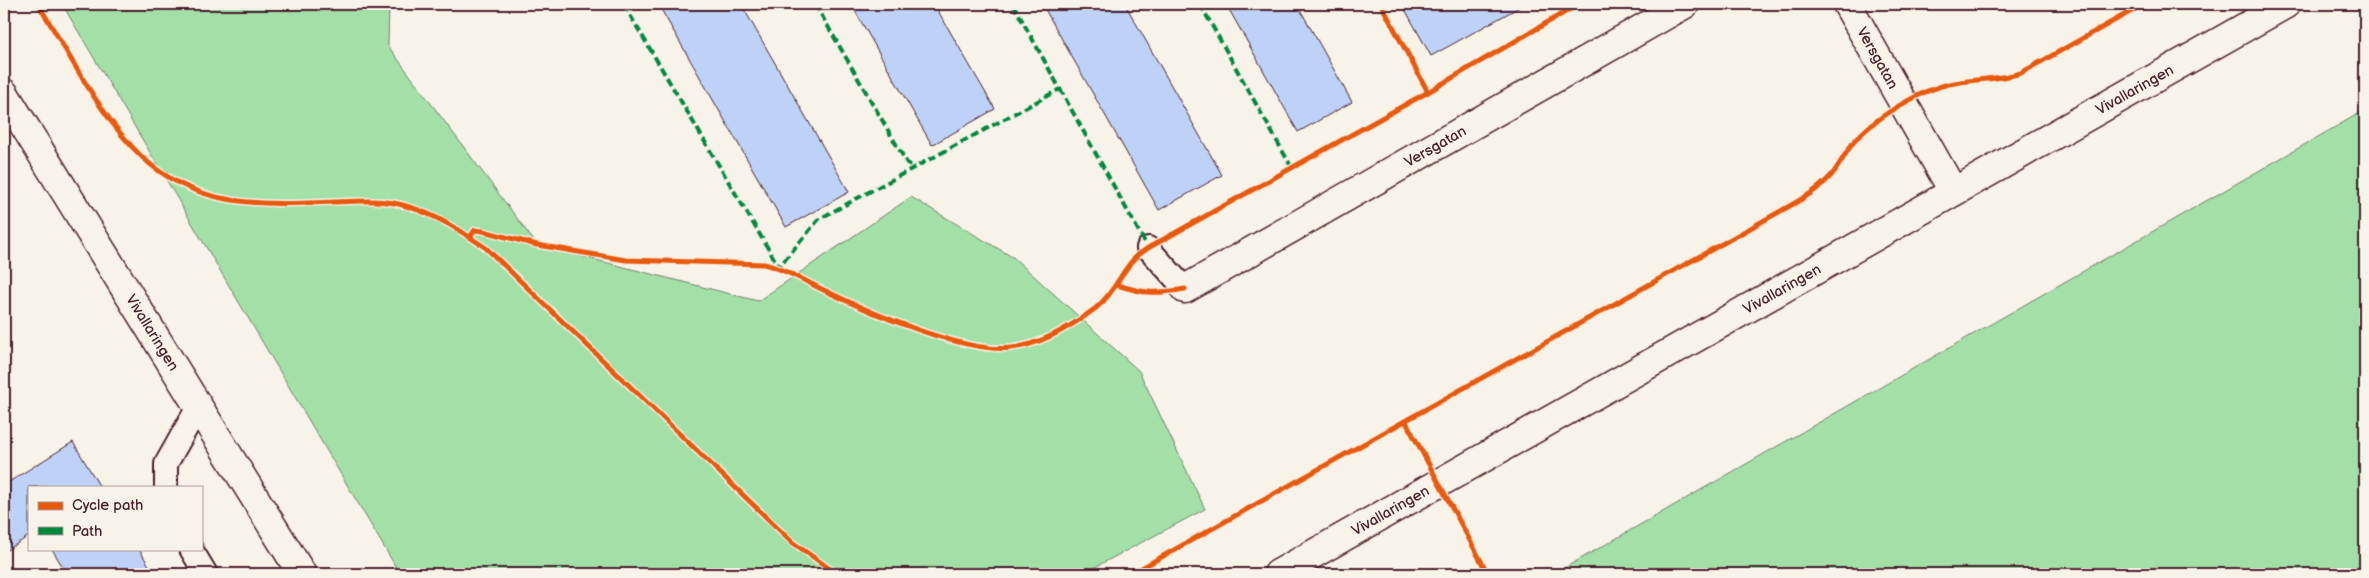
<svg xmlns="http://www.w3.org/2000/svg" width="2369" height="578" font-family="'Balsamiq Sans',sans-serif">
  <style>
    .green { fill: #a2e0a8; stroke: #76806a }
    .building { fill: #bed2f7; stroke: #4a1f2b }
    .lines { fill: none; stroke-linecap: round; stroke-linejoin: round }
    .lane-casing { stroke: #4a1f2b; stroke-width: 26 }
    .street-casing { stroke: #4a1f2b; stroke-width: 31 }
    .secondary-casing { stroke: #4a1f2b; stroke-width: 31 }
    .lane { stroke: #f7f3e8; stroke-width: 22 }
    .street { stroke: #f7f3e8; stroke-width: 28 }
    .secondary { stroke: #f7f3e8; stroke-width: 28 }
    .quiet { stroke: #00873e; stroke-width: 4; stroke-dasharray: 8 4; stroke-linecap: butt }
    .cycleway-casing { stroke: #f7f3e8; stroke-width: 8 }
    .cycleway { stroke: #e8590c; stroke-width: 5 }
    .labels { text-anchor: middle; stroke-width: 4; stroke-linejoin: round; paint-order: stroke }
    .street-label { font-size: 15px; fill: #4a1f2b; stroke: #f7f3e8 }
  </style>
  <rect width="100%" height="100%" fill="#f7f3e8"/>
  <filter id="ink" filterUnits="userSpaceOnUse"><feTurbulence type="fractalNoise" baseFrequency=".02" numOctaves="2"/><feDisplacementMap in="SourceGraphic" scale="10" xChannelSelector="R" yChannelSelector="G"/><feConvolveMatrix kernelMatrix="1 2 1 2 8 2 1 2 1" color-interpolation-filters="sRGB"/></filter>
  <g filter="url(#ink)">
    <!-- green -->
    <g class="green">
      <polygon points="62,4 389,4 388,46 537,245 758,301 911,197 1014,258 1139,371 1205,509 1082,574 400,574"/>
      <polygon points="2365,110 2365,574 1554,574"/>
    </g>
    <!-- building -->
    <g class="building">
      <polygon points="658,4 741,4 849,192 786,227"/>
      <polygon points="851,4 934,4 995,109 932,145"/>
      <polygon points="1042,4 1125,4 1222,175 1159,210"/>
      <polygon points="1226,4 1297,4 1352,102 1298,132"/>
      <polygon points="1402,4 1525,4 1431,56"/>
      <polygon points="73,442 100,487 29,487 29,536 4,552 4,485"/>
      <polygon points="52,549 139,549 154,574 67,574"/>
    </g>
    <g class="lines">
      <!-- lane casing -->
      <g class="lane-casing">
        <g id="lane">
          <polyline points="1148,248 1185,289"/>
          <polyline points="166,487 166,464 198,407"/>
          <polyline points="191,549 206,574"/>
        </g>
      </g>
      <!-- street casing -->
      <g class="street-casing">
        <g id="street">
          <path id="s1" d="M1847,4L1953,191"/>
          <path id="s2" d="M1185,289L1685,4"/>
        </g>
      </g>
      <!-- secondary casing -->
      <g class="secondary-casing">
        <g id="secondary">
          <path id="s3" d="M4,93L302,574"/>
          <path id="s4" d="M1278,574L2286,4"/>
        </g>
      </g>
      <!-- lane -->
      <use href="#lane" class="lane"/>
      <!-- street -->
      <use href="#street" class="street"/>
      <!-- secondary -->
      <use href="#secondary" class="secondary"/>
      <!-- quiet -->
      <g class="quiet">
        <polyline points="627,4 627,10 779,267 819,219 1060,89"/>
        <polyline points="815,4 907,163 915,167"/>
        <polyline points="1013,4 1148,248"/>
        <polyline points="1200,4 1292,168"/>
      </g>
      <!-- cycleway casing -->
      <g class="cycleway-casing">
        <g id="cycleway">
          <path d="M38,4C69,53 100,117 142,157C197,209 264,205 334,202C357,201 383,199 406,206C435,214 461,231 486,248L792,542L837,574"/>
          <polyline points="1381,4 1428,92"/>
          <path d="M470,237L475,230L483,231L537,245L626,260L764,264C788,270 808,283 830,293C871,313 967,354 1011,348C1040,345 1072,326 1096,308C1114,293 1119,276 1133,260C1136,255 1143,252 1148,248L1428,92L1579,4"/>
          <path d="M1117,285C1146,294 1155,294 1185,289"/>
          <polyline points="1406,422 1488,574"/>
          <path d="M1131,574L1795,203C1810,194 1823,186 1834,172C1843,160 1849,145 1860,135C1881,115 1921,90 1949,84C1973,79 1997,80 2021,73L2144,4"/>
        </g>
      </g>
      <!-- cycleway -->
      <use href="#cycleway" class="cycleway"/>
    </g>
  </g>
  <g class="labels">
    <!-- street labels -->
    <g class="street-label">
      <text dy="5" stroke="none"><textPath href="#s1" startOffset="62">Versgatan</textPath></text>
      <text dy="5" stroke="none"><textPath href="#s4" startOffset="984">Vivallaringen</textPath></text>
      <text dy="5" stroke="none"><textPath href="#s2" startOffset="288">Versgatan</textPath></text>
      <text dy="5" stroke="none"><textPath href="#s4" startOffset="579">Vivallaringen</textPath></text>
      <text dy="5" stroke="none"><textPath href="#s3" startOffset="282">Vivallaringen</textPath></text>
      <text dy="5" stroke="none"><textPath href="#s4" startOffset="129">Vivallaringen</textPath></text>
    </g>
  </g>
  <!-- margin -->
  <rect width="2369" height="578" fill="none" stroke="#f7f3e8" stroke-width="20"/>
  <rect x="10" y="10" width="2349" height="558" fill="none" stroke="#4a1f2b" stroke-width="2" filter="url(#ink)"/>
  <!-- legend -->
  <rect x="28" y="486" width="175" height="65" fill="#f7f3e8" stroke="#b29e9c"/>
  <rect x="38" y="502" width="25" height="8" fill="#e8590c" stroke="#b29e9c"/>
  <text x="72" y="510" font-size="15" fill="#4a1f2b">Cycle path</text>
  <rect x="38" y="527" width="25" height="8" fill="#00873e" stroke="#b29e9c"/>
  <text x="72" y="536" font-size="15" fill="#4a1f2b">Path</text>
</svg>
